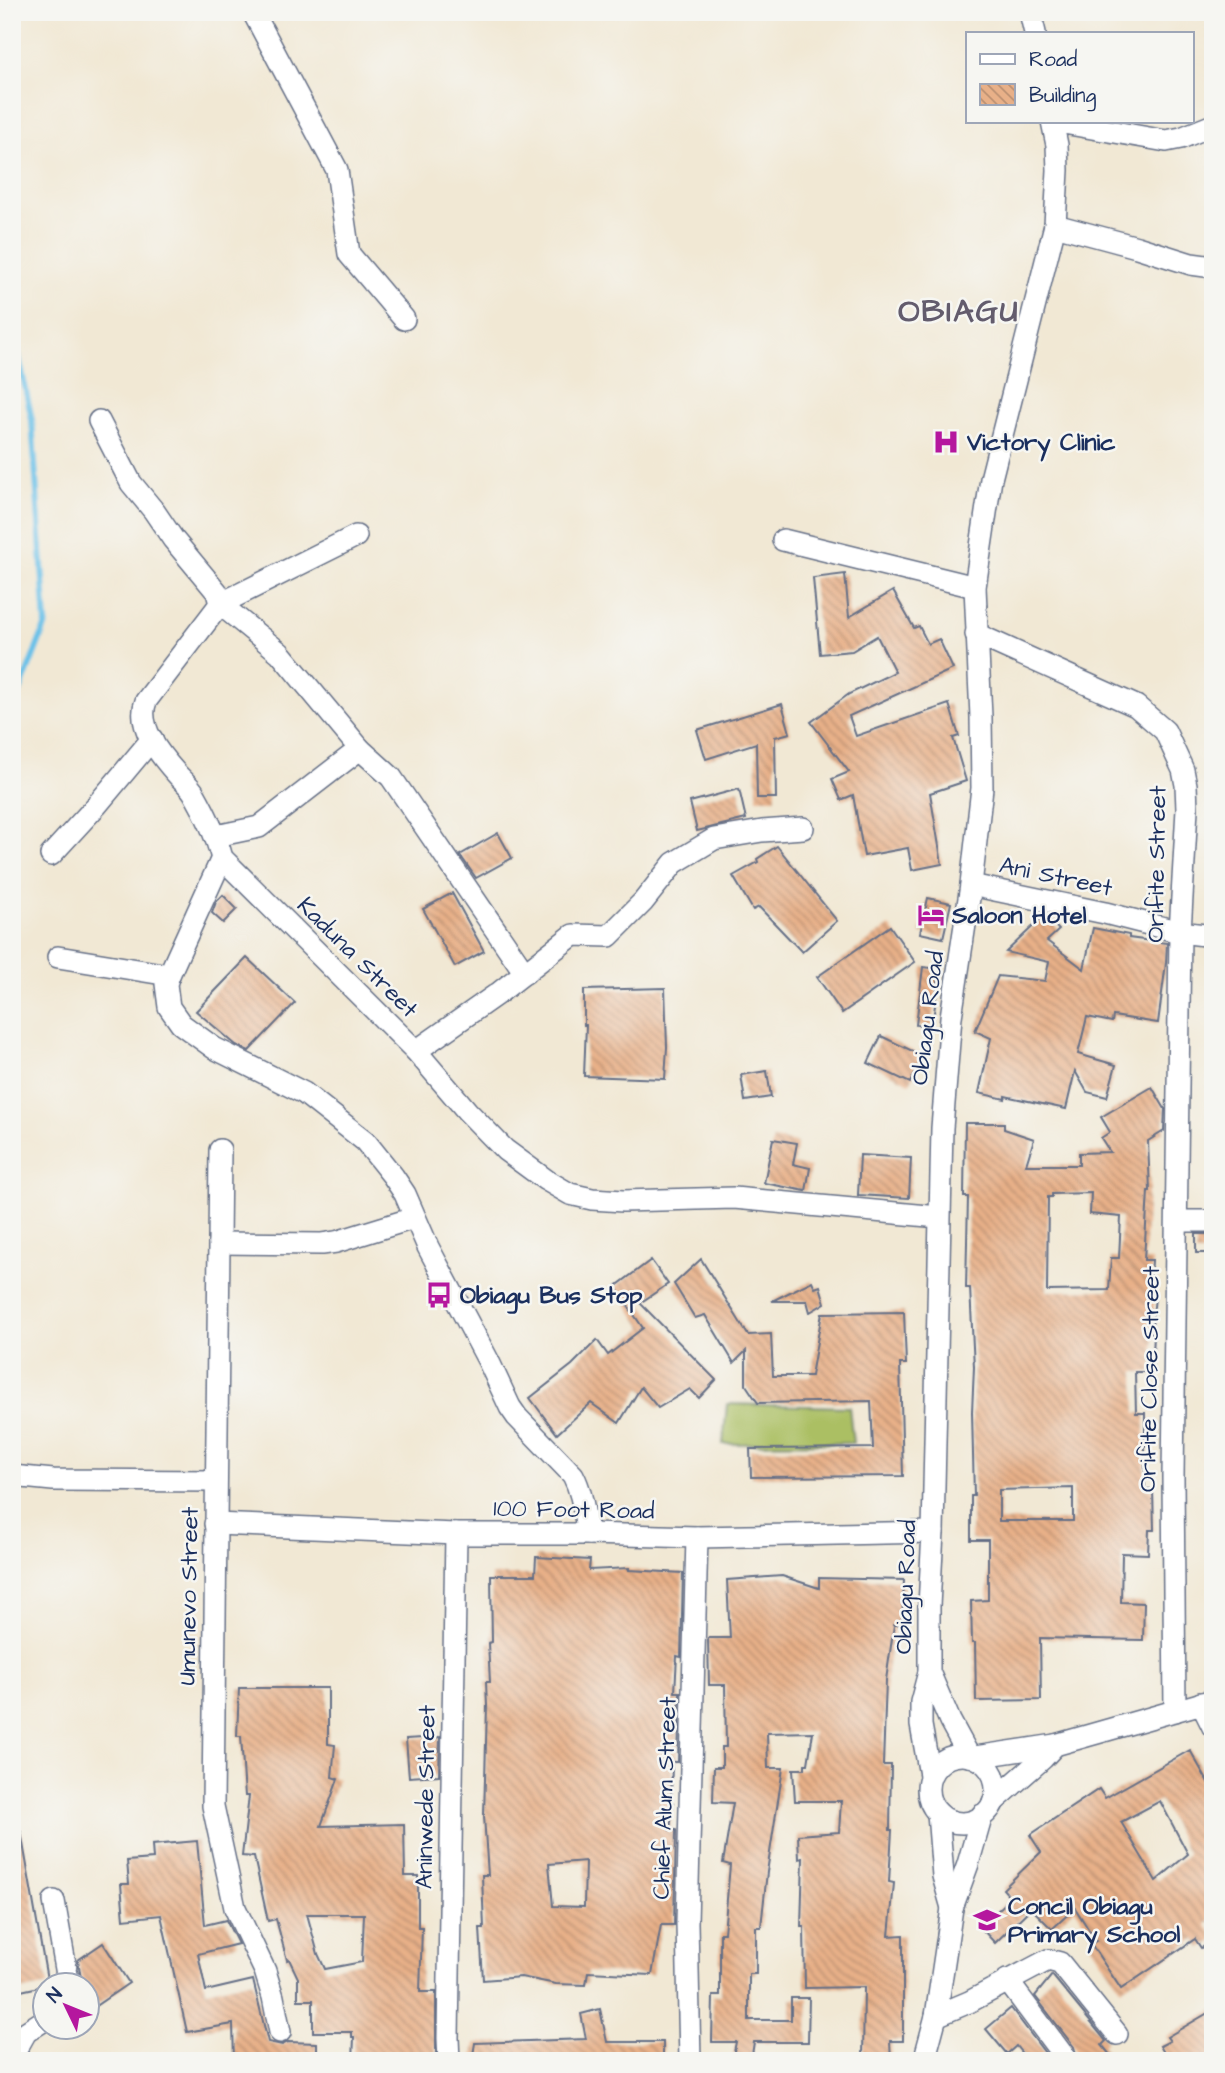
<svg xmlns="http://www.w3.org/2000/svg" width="1225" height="2073" font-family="'Architects Daughter',sans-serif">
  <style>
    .garden { fill: #abbf63; stroke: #637760; stroke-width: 2 }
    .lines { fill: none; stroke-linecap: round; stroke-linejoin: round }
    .stream { stroke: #6bc1e8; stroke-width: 6 }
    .building { fill: url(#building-back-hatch); fill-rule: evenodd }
    .minor-casing { stroke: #667087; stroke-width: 24 }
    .minor { stroke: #fff; stroke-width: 21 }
    .labels { text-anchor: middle; stroke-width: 5; stroke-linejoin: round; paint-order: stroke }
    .poi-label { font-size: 24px; font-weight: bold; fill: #1b2f5e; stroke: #f6f6f2; text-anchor: start }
    .street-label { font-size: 24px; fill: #1b2f5e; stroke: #f6f6f2 }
    .district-label { font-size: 32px; font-weight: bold; letter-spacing: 2px; fill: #635c6d; stroke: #f6f6f2 }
  </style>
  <defs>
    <pattern id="building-back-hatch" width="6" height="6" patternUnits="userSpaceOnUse" patternTransform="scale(1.75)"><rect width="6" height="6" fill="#e8b088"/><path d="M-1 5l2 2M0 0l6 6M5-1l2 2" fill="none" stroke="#bb9072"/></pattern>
  </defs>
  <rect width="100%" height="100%" fill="#f6f6f2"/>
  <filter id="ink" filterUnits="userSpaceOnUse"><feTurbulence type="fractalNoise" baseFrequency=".0143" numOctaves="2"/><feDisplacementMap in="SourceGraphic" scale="14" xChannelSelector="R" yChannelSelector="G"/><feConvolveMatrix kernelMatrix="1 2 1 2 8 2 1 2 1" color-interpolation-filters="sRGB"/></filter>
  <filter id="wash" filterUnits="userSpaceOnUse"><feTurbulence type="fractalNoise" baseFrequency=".00686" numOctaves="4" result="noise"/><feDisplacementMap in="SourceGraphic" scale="28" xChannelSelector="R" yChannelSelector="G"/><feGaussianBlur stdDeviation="1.57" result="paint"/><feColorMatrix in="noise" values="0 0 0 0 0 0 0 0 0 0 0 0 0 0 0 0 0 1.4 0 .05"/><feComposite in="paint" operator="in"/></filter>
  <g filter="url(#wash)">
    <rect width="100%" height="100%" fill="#f1e8d4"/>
    <!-- garden -->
    <polygon class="garden" points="727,1404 849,1407 853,1443 723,1444"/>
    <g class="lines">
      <!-- stream -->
      <polyline class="stream" points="12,325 32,420 46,624 12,711"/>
    </g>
    <g id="blocks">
      <!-- building -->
      <g class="building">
        <polygon points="845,574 849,617 893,591 914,628 919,626 928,644 939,639 953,669 849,716 856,736 949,704 959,736 953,738 966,781 930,793 942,864 912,870 908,848 864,856 853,795 841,800 832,779 849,772 811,722 849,694 895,672 877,636 852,651 820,654 813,578"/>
        <polygon points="782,704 790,733 775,737 776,798 757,798 756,743 706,759 697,730"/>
        <polygon points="739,789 746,819 697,831 690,802"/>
        <polygon points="498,833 512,858 476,878 460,855"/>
        <polygon points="777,846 837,921 802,952 759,907 753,910 733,876 758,862 757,859"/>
        <polygon points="452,893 484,951 455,967 423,909"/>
        <polygon points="223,895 237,909 223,923 212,913 216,902"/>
        <polygon points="928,898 951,903 943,938 920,933"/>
        <polygon points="1045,915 1059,930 1047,941 1084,969 1093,928 1129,935 1129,938 1167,943 1166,963 1158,1023 1113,1016 1112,1022 1087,1017 1078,1054 1116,1065 1107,1097 1087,1092 1075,1071 1066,1109 1005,1096 1005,1099 979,1093 991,1038 975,1031 998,976 1045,981 1049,962 1006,952"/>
        <polygon points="890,926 915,962 842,1013 817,977"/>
        <polygon points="247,958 295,1003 249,1051 236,1045 196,1011"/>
        <polygon points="923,967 940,969 932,1027 916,1025"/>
        <polygon points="665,988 667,1047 665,1079 584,1076 586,1025 584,1025 584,990"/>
        <polygon points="881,1036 923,1056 910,1083 868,1063"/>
        <polygon points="767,1071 771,1097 745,1101 741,1075"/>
        <path d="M1152,1087L1165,1109L1164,1131L1148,1141L1150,1191H1148L1144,1260H1152L1150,1296L1155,1297L1151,1335H1154L1152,1372H1135L1136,1413H1145V1489H1153L1154,1530H1149L1148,1554L1122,1553L1121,1602L1144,1603L1143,1640L1040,1638L1041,1700L976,1701L975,1643H972L971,1601L988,1600V1540H971V1496H974L972,1412L974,1367L970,1288H966L968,1197H964L965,1123H1004V1129L1034,1139L1026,1165H1079V1153L1110,1152L1101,1138L1110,1132L1101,1117ZM1091,1193L1090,1214L1121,1217L1119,1258H1111L1109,1290L1047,1291L1048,1197H1052V1194ZM1073,1488V1521H999V1490Z"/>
        <polygon points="773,1139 797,1143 793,1164 810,1168 806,1191 764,1183"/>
        <polygon points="860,1155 911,1158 909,1198 858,1195"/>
        <rect x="1196" y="1234" width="17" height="19"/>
        <polygon points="701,1259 748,1335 771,1334 773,1376 811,1376 822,1313 904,1312 906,1364 900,1364 903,1476 751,1477 750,1449 873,1448 871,1401 758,1403 746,1385 746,1351 734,1363 705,1315 695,1318 674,1284"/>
        <polygon points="651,1260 668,1284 640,1303 716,1380 699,1398 690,1389 658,1408 641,1387 619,1423 591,1403 557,1434 530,1398 572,1365 597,1340 608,1355 643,1328 615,1287"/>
        <polygon points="812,1281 815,1288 820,1286 825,1303 810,1312 807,1301 772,1301"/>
        <path d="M536,1557L590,1560L589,1570L629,1568V1570L683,1573L681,1657L677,1656L675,1692H680L678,1762H672L671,1803H673L670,1830H676L674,1925H661L652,1975L588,1972L586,1985L556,1984L521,1977L483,1980L480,1928H484L482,1875H488L484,1816L487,1706L486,1682H490L488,1643L492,1642L491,1575H535ZM585,1861L584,1907L553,1906L549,1864Z"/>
        <polygon points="782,1576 819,1588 819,1578 904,1580 902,1625 894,1625 886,1680 883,1765 891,1765 890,1830 892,1830 889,1882 894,1883 889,1936 903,1935 903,2041 890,2041 891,2061 863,2061 864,1987 805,1988 804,1927 801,1927 803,1858 799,1859 798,1835 839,1832 841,1801 795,1801 793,1769 805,1769 805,1764 808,1764 813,1732 767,1733 768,1768 783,1768 767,1872 761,1927 756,1927 756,1974 749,1974 749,2020 791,2020 791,1998 809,1998 808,2042 754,2042 751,2061 732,2061 736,2042 712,2042 713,1996 720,1996 720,1933 724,1933 730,1865 723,1863 733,1803 713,1802 714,1767 722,1767 722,1747 726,1747 725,1685 709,1685 708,1638 730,1638 727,1580"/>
        <path d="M239,1688H328V1744L335,1745L332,1777L338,1779L321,1826L404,1824L405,1876H418V1927H422L420,1992H436V2061H353L354,2037H352V2032H313V2000H298V1978L289,1959L287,1960L276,1919L268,1921L254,1857L242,1856L249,1796H245L241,1736H237ZM307,1914H364L362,1962L325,1969L318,1954Z"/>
        <polygon points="440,1737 439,1775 409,1777 406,1739"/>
        <path d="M1190,1750L1213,1791V1919L1206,1923L1213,1935V1941L1201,1948L1195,1939L1121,1989L1091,1944L1096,1941L1075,1908L1052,1929L1031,1908L995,1943L980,1927L1011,1898L1003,1889L1041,1852L1030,1835L1099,1789L1105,1798ZM1160,1801L1188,1854L1156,1881L1121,1822Z"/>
        <polygon points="21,1832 48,1985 12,1993 12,1833"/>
        <polygon points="197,1841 205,1925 226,1920 238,1944 198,1954 206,1991 253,1980 268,2042 282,2045 288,2042 317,2043 317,2061 234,2061 233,2024 187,2032 161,1915 124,1919 121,1884 129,1884 127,1861 153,1859 152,1845"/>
        <polygon points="103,1943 129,1983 88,2011 88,1985 82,1985 78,1960"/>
        <polygon points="1052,1975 1106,2041 1102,2045 1115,2061 1075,2061 1076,2054 1074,2047 1035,1996"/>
        <polygon points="1011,2008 1051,2061 1028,2061 1016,2046 1007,2054 986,2029"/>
        <polygon points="600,2009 607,2042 663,2042 663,2061 472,2061 475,2043 586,2039 581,2014"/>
        <polygon points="1213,2010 1213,2061 1169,2061 1160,2046 1170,2041 1167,2037"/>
      </g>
    </g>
  </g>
  <g filter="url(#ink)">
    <use href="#blocks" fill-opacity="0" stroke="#667087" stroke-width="2"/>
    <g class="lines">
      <!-- minor casing -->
      <g class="minor-casing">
        <g id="minor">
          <polyline points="253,12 337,170 349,254 404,319"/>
          <polyline points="1030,12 1035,33"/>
          <polyline points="1055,225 1137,247 1191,264 1213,267"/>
          <path d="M99,421L131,483L154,511L173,539L217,592L220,604L146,701C136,726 160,755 176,773C182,780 190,786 194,793C206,814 216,835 222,858L416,1051L467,1111L505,1150L546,1180L570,1194L592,1199L623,1201L734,1198L939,1217"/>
          <polyline points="356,536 220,604 280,653 360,749 391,777 525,973"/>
          <polyline points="783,540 975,587"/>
          <polyline points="976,634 1136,706 1165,731 1183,770 1186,785 1187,809 1180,932 1173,1477 1175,1711"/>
          <polyline points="216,836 259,827 360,749"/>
          <polyline points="51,855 96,806 152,739"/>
          <path d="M222,858L169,975L166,984L169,1007L181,1024L214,1048L304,1093L365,1141L393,1176L405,1194L428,1247L489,1362L510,1407L517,1417L573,1475C583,1494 584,1514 588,1534"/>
          <polyline points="971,885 1105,913 1180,932 1213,936"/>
          <polyline points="58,957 169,975"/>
          <polyline points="416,1051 500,992 573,935 609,936 643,902 674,863 714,839 762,831 803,828"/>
          <polyline points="220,1150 213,1806 235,1908 265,1971 273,1997 280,2032"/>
          <polyline points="1177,1221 1213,1221"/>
          <polyline points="219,1243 322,1244 336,1242 414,1218"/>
          <polyline points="12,1476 53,1480 216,1481"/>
          <polyline points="215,1524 456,1534 588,1534 697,1537 933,1532"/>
          <polyline points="929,1672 921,1702 921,1725 930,1775"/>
          <polyline points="1201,1703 1213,1727"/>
          <circle cx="962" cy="1789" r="34"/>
          <polyline points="969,1756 950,1721 929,1672 929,1606 933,1532 942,1128 951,1017 971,885 982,788 981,717 975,587 991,479 1055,225 1058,170 1057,145 1052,121 1166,141 1181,138 1213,125"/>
          <polyline points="975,1757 1055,1745"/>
          <polyline points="993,1802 1043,1758 1055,1745 1213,1700"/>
          <polyline points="938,1813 943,1876 952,1908"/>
          <polyline points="54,1901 69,1986"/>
          <polyline points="1007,1980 1063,2055"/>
          <polyline points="936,2016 969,2002 1048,1960 1060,1963 1117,2034"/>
          <polyline points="12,2057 26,2032 46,2019"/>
          <polyline points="449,2061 448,2038 456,1534"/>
          <polyline points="690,2061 687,1923 697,1537"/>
          <polyline points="924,2061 936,2016 952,1908 968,1864 982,1815"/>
        </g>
      </g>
      <!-- minor -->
      <use href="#minor" class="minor"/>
    </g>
  </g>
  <!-- icons -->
  <defs>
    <g id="hospital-bare" transform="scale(2.1)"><path d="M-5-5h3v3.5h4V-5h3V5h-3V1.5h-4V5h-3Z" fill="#b5179e" stroke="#f6f6f2" stroke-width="2.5" paint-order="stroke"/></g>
    <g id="hotel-bare" transform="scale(2.1)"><path d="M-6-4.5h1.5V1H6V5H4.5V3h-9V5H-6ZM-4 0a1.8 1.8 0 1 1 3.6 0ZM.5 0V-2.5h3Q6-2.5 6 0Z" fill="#b5179e" stroke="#f6f6f2" stroke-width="2.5" paint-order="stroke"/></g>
    <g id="bus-bare" transform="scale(2.1)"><path d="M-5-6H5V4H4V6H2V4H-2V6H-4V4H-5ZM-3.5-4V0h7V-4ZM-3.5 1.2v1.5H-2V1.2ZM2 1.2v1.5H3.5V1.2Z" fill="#b5179e" stroke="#f6f6f2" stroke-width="2.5" paint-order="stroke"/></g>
    <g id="school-bare" transform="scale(2.1)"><path d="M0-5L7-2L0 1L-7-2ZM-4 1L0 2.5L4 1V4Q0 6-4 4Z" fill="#b5179e" stroke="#f6f6f2" stroke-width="2.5" paint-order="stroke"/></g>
  </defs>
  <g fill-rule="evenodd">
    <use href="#hospital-bare" x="946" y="442"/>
    <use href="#hotel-bare" x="931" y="915"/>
    <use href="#bus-bare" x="439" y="1295"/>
    <use href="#school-bare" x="987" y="1920"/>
  </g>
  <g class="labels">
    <!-- poi labels -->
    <g class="poi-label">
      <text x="967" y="450">Victory Clinic</text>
      <text x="952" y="923">Saloon Hotel</text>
      <text x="460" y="1303">Obiagu Bus Stop</text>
      <text x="1008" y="1914">Concil Obiagu<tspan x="1008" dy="28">Primary School</tspan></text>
    </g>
    <!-- street labels -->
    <g class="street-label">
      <text transform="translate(1156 864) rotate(-89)" y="8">Orifite Street</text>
      <text transform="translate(1056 876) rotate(12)" y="8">Ani Street</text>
      <text transform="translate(358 957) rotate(45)" y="8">Kaduna Street</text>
      <text transform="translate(927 1018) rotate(-83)" y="8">Obiagu Road</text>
      <text transform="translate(1149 1379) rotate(-89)" y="8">Orifite Close Street</text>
      <text transform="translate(574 1509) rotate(1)" y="8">100 Foot Road</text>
      <text transform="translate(905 1587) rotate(-88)" y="8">Obiagu Road</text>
      <text transform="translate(188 1596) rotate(-89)" y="8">Umunevo Street</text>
      <text transform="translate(425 1797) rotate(-89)" y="8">Aninwede Street</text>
      <text transform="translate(664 1798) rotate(-88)" y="8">Chief Alum Street</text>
    </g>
    <!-- district labels -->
    <g class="district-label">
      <text x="959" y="321">OBIAGU</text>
    </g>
  </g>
  <!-- margin -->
  <rect width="1225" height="2073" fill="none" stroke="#f6f6f2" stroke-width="42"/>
  <!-- legend -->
  <rect x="966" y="32" width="228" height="91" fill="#f6f6f2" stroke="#9ea6b7" stroke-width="2"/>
  <rect x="980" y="54" width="35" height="10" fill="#ffffff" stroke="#9ea6b7" stroke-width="2"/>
  <text x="1029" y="66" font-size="21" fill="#1b2f5e">Road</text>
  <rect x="980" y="84" width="35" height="21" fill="url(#building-back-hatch)" stroke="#9ea6b7" stroke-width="2"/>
  <text x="1029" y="102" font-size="21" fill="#1b2f5e">Building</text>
  <!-- north arrow -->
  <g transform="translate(66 2006) rotate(313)"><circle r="33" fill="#f6f6f2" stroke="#9ea6b7" stroke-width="2"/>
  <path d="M0-5L12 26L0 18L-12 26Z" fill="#b5179e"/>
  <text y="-10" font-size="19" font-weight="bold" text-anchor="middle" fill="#1b2f5e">N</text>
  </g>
</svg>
